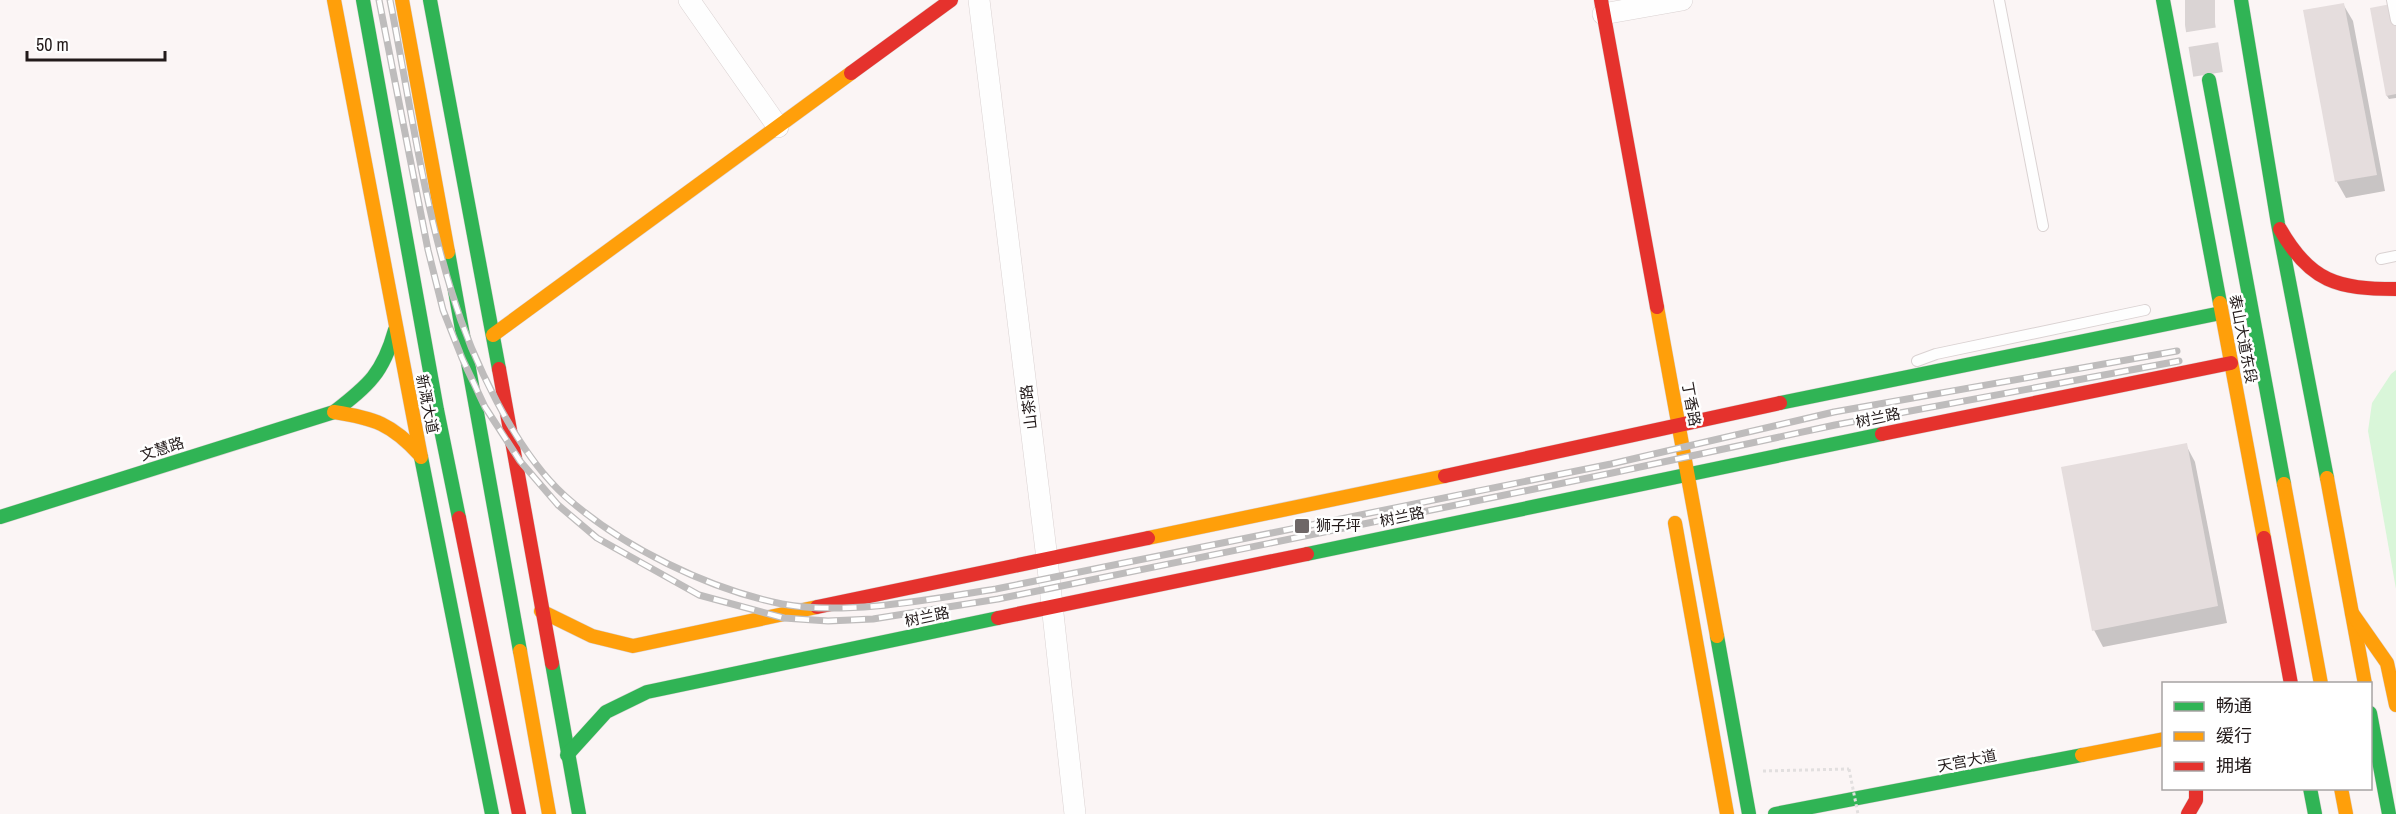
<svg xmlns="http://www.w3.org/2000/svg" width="2396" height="814" font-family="'Archivo Narrow','Noto Sans SC',sans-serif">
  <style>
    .green { fill: #d9f6d9 }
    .shadow { fill: #0003 }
    .building { fill: #e5dddd }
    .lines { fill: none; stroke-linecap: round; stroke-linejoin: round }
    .secondary-tunnel { stroke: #dad4d4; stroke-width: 30; stroke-dasharray: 30 15; stroke-linecap: butt }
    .lane-casing { stroke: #dad2d2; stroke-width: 12 }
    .street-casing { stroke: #dad2d2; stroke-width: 22 }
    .fast-casing { stroke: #dad2d2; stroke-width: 15 }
    .slow-casing { stroke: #dad2d2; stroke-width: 15 }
    .jam-casing { stroke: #dad2d2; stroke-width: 15 }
    .path { stroke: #e2dfdf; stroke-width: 3; stroke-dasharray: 3 3; stroke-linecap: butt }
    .lane { stroke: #fefefe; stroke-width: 10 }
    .street { stroke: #fefefe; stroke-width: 21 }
    .fast { stroke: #30b455; stroke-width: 14 }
    .slow { stroke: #ff9f0a; stroke-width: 14 }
    .jam { stroke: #e5322d; stroke-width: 14 }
    .rail-casing { stroke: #bebcbc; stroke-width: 7 }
    .rail { stroke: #fff; stroke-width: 4.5; stroke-dasharray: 14; stroke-linecap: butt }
    .path-bridge { stroke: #e2dfdf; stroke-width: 3; stroke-dasharray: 3 3; stroke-linecap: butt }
    .poi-dot { fill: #6e6767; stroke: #fff; stroke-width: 2 }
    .labels { text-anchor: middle; stroke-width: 5; stroke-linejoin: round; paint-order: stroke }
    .street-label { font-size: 15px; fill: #221a1a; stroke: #fff }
    .poi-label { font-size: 15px; fill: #221a1a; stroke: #fff; text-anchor: start }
  </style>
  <rect width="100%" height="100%" fill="#fbf5f5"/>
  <!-- green -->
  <polygon class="green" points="2396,370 2396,589 2368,431 2372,403 2391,374"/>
  <!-- shadow -->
  <g class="shadow">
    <polygon points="2343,4 2353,21 2385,191 2346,198 2337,182 2304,12"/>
    <polygon points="2396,5 2396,98 2389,99 2387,96"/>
    <polygon points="2186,445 2195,462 2227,623 2103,647 2094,630"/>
  </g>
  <!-- building -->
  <g class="building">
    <polygon points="2344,3 2377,175 2335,182 2303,10"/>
    <polygon points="2396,3 2396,94 2386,96 2370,8"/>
    <polygon points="2187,443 2218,606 2092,631 2061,467"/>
  </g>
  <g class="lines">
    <!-- secondary-tunnel -->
    <polyline class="secondary-tunnel" points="2200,0 2200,24 2209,80"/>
    <!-- lane casing -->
    <g class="lane-casing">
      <g id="lane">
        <polyline points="1999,0 2043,226"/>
        <polyline points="2392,0 2396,20"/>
        <polyline points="2381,259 2396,256"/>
        <polyline points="1917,361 1936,354 2145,310"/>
      </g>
    </g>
    <!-- street casing -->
    <g class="street-casing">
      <g id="street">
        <polyline points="689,0 778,127"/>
        <polyline points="979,0 1047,559 1075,814"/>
        <polyline points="1603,14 1682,0"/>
      </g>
    </g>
    <!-- fast casing -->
    <g class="fast-casing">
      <g id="fast">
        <polyline points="363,0 437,410 459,518"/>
        <polyline points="430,0 499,369"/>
        <polyline points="2163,0 2220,303"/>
        <polyline points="2241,0 2278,224 2327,478"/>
        <polyline points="2209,80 2284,484"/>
        <polyline points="448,252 520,651"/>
        <polyline points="1780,403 2221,313"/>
        <polyline points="421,457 492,814"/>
        <path d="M0,517L334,412C369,385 383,373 395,330"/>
        <polyline points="1307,554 1882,434"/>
        <polyline points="1717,636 1749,814"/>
        <polyline points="552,663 579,814"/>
        <polyline points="2370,713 2389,814"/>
        <polyline points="567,755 606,712 647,692 998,618"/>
        <polyline points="2310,788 2315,814"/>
        <polyline points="1775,814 2082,755"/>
      </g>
    </g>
    <!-- slow casing -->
    <g class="slow-casing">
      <g id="slow">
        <polyline points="334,0 421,457"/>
        <polyline points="402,0 448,252"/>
        <polyline points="2220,303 2264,538"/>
        <polyline points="1657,307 1717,636"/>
        <polyline points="493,335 851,73"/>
        <path d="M334,412C374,418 392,424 420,455"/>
        <polyline points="2327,478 2365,684"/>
        <polyline points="2284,484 2321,684"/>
        <polyline points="1675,523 1727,814"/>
        <polyline points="1148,538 1445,476"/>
        <polyline points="541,611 592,636 633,646 817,607"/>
        <polyline points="2352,613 2387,663 2396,705"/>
        <polyline points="520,651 549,814"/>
        <polyline points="2082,755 2164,739"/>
        <polyline points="2341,788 2346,814"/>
      </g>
    </g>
    <!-- jam casing -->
    <g class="jam-casing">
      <g id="jam">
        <polyline points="1601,0 1657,307"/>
        <polyline points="851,73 951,0"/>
        <path d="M2280,229C2310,282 2338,289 2396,289"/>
        <polyline points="499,369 552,663"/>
        <polyline points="1882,434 2231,363"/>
        <polyline points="1445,476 1780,403"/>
        <polyline points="459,518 519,814"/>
        <polyline points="2264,538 2291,684"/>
        <polyline points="817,607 1148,538"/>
        <polyline points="998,618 1307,554"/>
        <polyline points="2188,814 2196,800 2196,788"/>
      </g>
    </g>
    <!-- path -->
    <polyline class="path" points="1763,771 1849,769"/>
    <!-- lane -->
    <use href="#lane" class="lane"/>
    <!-- street -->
    <use href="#street" class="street"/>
    <!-- fast -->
    <use href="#fast" class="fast"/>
    <!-- slow -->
    <use href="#slow" class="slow"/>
    <!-- jam -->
    <use href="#jam" class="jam"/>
    <!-- rail casing -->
    <g class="rail-casing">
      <g id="rail">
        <polyline points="379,0 428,250 443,310 462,358 485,407 520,461 558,505 597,538 699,595 784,618 828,621 873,619 998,599 1612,473 1835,425 2179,361"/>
        <path d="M390,0C409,96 423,200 452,293C471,357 515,451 565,496C622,547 708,589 782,604C846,616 932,599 996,589L1611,464L1834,412L2177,351"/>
      </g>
    </g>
    <!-- rail -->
    <use href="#rail" class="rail"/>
    <!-- path-bridge -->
    <polyline class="path-bridge" points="1849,769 1858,814"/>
  </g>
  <!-- markers -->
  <rect class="poi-dot" x="1294" y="518" width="16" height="16" rx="3"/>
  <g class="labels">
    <!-- street labels -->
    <g class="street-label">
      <text transform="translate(2243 339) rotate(79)" y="5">泰山大道东段</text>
      <text transform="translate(427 404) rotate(79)" y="5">新溉大道</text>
      <text transform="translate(1691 404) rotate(80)" y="5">丁香路</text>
      <text transform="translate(1029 407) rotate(-97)" y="5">山茶路</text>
      <text transform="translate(1878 418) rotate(-12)" y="5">树兰路</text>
      <text transform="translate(162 449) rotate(-18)" y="5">文慧路</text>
      <text transform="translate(1402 517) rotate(-12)" y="5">树兰路</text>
      <text transform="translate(927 617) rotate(-12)" y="5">树兰路</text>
      <text transform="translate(1967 761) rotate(-11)" y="5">天宫大道</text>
    </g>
    <!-- poi labels -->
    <g class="poi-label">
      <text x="1316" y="531">狮子坪</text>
    </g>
  </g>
  <!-- legend -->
  <rect x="2162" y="682" width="210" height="108" fill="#ffffff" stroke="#a7a3a3" stroke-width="1.5"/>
  <rect x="2174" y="702" width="30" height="9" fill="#30b455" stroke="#a7a3a3" stroke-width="1.5"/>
  <text x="2216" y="712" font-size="18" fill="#221a1a">畅通</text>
  <rect x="2174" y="732" width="30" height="9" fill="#ff9f0a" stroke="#a7a3a3" stroke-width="1.5"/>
  <text x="2216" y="742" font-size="18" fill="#221a1a">缓行</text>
  <rect x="2174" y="762" width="30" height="9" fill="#e5322d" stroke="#a7a3a3" stroke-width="1.5"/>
  <text x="2216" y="772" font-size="18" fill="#221a1a">拥堵</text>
  <!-- scale -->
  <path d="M27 51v9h138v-9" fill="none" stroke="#221a1a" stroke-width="3"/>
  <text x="36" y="51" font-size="18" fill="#221a1a" stroke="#ffffff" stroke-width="4.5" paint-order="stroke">50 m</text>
</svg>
